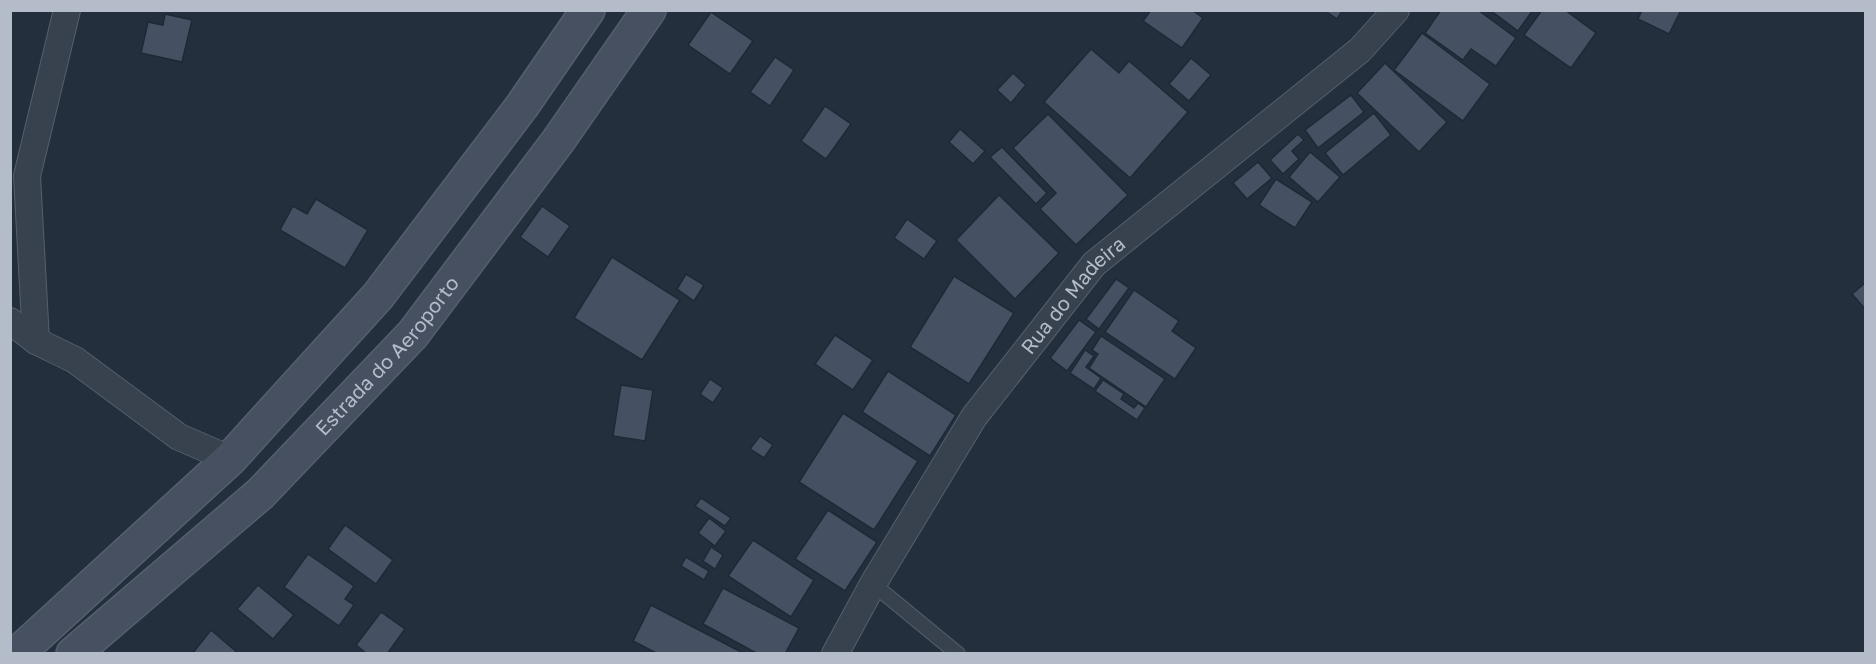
<svg xmlns="http://www.w3.org/2000/svg" width="1876" height="664" font-family="'Golos Text',sans-serif">
  <style>
    .building { fill: #455162; stroke: #1f2835; stroke-width: 1.5 }
    .lines { fill: none; stroke-linecap: round; stroke-linejoin: round }
    .service-casing { stroke: #565f6c; stroke-width: 16 }
    .minor-casing { stroke: #565f6c; stroke-width: 28 }
    .secondary-casing { stroke: #565f6c; stroke-width: 36 }
    .service { stroke: #38414e; stroke-width: 14 }
    .minor { stroke: #38414e; stroke-width: 26 }
    .secondary { stroke: #465061; stroke-width: 33 }
    .labels { text-anchor: middle; stroke-width: 5; stroke-linejoin: round; paint-order: stroke }
    .street-label { font-size: 20px; fill: #b4bcc9; stroke: #1d2633 }
  </style>
  <rect width="100%" height="100%" fill="#242f3e"/>
  <!-- building -->
  <g class="building">
    <polygon points="1151,10 1192,10 1203,18 1182,48 1143,21"/>
    <polygon points="1324,10 1343,10 1337,19"/>
    <polygon points="1441,10 1478,10 1516,38 1496,66 1471,49 1463,60 1425,33"/>
    <polygon points="1490,10 1533,10 1518,31"/>
    <polygon points="1542,10 1565,10 1596,33 1571,68 1524,35"/>
    <polygon points="1642,10 1681,10 1669,34 1638,19"/>
    <polygon points="711,12 753,41 730,74 688,45"/>
    <polygon points="165,14 192,20 182,62 141,53 148,22 163,25"/>
    <polygon points="1422,33 1490,84 1463,121 1394,70"/>
    <polygon points="1091,49 1119,73 1129,61 1188,112 1130,178 1044,102"/>
    <polygon points="775,57 794,70 770,106 750,92"/>
    <polygon points="1191,58 1211,75 1189,101 1169,84"/>
    <polygon points="1385,63 1447,122 1419,152 1357,93"/>
    <polygon points="1013,73 1026,85 1011,103 997,90"/>
    <polygon points="1351,95 1364,112 1318,148 1305,130"/>
    <polygon points="825,106 851,124 826,159 801,141"/>
    <polygon points="1374,113 1391,135 1343,175 1325,153"/>
    <polygon points="1048,114 1128,195 1076,245 1040,209 1056,193 1013,148"/>
    <polygon points="960,129 985,151 973,164 949,142"/>
    <polygon points="1298,134 1304,140 1292,151 1299,159 1283,174 1270,160"/>
    <polygon points="1002,147 1047,193 1036,204 990,157"/>
    <polygon points="1310,152 1340,177 1318,202 1289,177"/>
    <polygon points="1258,162 1272,178 1247,199 1233,183"/>
    <polygon points="1276,179 1312,202 1295,228 1259,205"/>
    <polygon points="999,195 1059,253 1015,299 956,240"/>
    <polygon points="316,199 368,230 345,268 280,230 293,206 307,214"/>
    <polygon points="542,206 570,226 548,257 520,237"/>
    <polygon points="907,219 937,241 924,259 894,238"/>
    <polygon points="612,257 680,300 642,360 574,318"/>
    <polygon points="686,274 704,285 694,301 677,289"/>
    <polygon points="954,276 1014,313 969,384 910,347"/>
    <polygon points="1116,279 1129,288 1099,329 1086,319"/>
    <polygon points="1866,282 1866,310 1852,294"/>
    <polygon points="1134,290 1179,321 1172,331 1196,348 1175,379 1105,332"/>
    <polygon points="1079,320 1096,332 1067,371 1050,358"/>
    <polygon points="835,335 873,360 853,390 815,364"/>
    <polygon points="1101,336 1165,379 1146,407 1089,368 1098,354 1092,350"/>
    <polygon points="1085,350 1094,356 1086,367 1101,378 1094,389 1070,373"/>
    <polygon points="888,371 956,415 930,456 862,412"/>
    <polygon points="710,379 723,388 713,403 700,394"/>
    <polygon points="1103,380 1124,394 1121,399 1134,408 1138,403 1145,408 1137,420 1095,391"/>
    <polygon points="621,385 653,390 645,441 613,436"/>
    <polygon points="843,413 918,461 874,530 799,482"/>
    <polygon points="760,436 773,445 764,458 750,449"/>
    <polygon points="701,498 731,518 725,526 695,506"/>
    <polygon points="828,510 877,542 845,591 795,559"/>
    <polygon points="709,518 726,531 715,546 698,533"/>
    <polygon points="345,525 393,560 376,584 328,549"/>
    <polygon points="753,540 814,580 791,617 728,576"/>
    <polygon points="711,547 723,555 715,569 703,561"/>
    <polygon points="308,554 354,586 345,599 354,605 339,626 284,587"/>
    <polygon points="686,557 709,571 704,580 681,566"/>
    <polygon points="258,585 294,615 273,639 237,609"/>
    <polygon points="723,588 799,628 785,654 758,654 703,624"/>
    <polygon points="651,605 745,654 658,654 633,641"/>
    <polygon points="381,612 405,629 387,654 367,654 356,645"/>
    <polygon points="211,630 239,654 192,654"/>
  </g>
  <g class="lines">
    <!-- service casing -->
    <g class="service-casing">
      <polyline id="service" points="873,584 958,654"/>
    </g>
    <!-- minor casing -->
    <g class="minor-casing">
      <g id="minor">
        <polyline points="10,321 36,341 75,360 179,437 230,459"/>
        <polyline points="36,341 27,176 67,10"/>
        <path id="s1" d="M835,654L873,584L974,417L1094,264L1360,50L1396,10"/>
      </g>
    </g>
    <!-- secondary casing -->
    <g class="secondary-casing">
      <g id="secondary">
        <polyline points="17,654 230,459 378,296 522,106 588,10"/>
        <path id="s2" d="M73,654L260,494L413,334L558,141L649,10"/>
      </g>
    </g>
    <!-- service -->
    <use href="#service" class="service"/>
    <!-- minor -->
    <use href="#minor" class="minor"/>
    <!-- secondary -->
    <use href="#secondary" class="secondary"/>
  </g>
  <g class="labels">
    <!-- street labels -->
    <g class="street-label">
      <text dy="7" stroke="none"><textPath href="#s1" startOffset="432">Rua do Madeira</textPath></text>
      <text dy="7" stroke="none"><textPath href="#s2" startOffset="434">Estrada do Aeroporto</textPath></text>
    </g>
  </g>
  <!-- border -->
  <rect width="1876" height="664" fill="none" stroke="#b4bcc9" stroke-width="24"/>
</svg>
